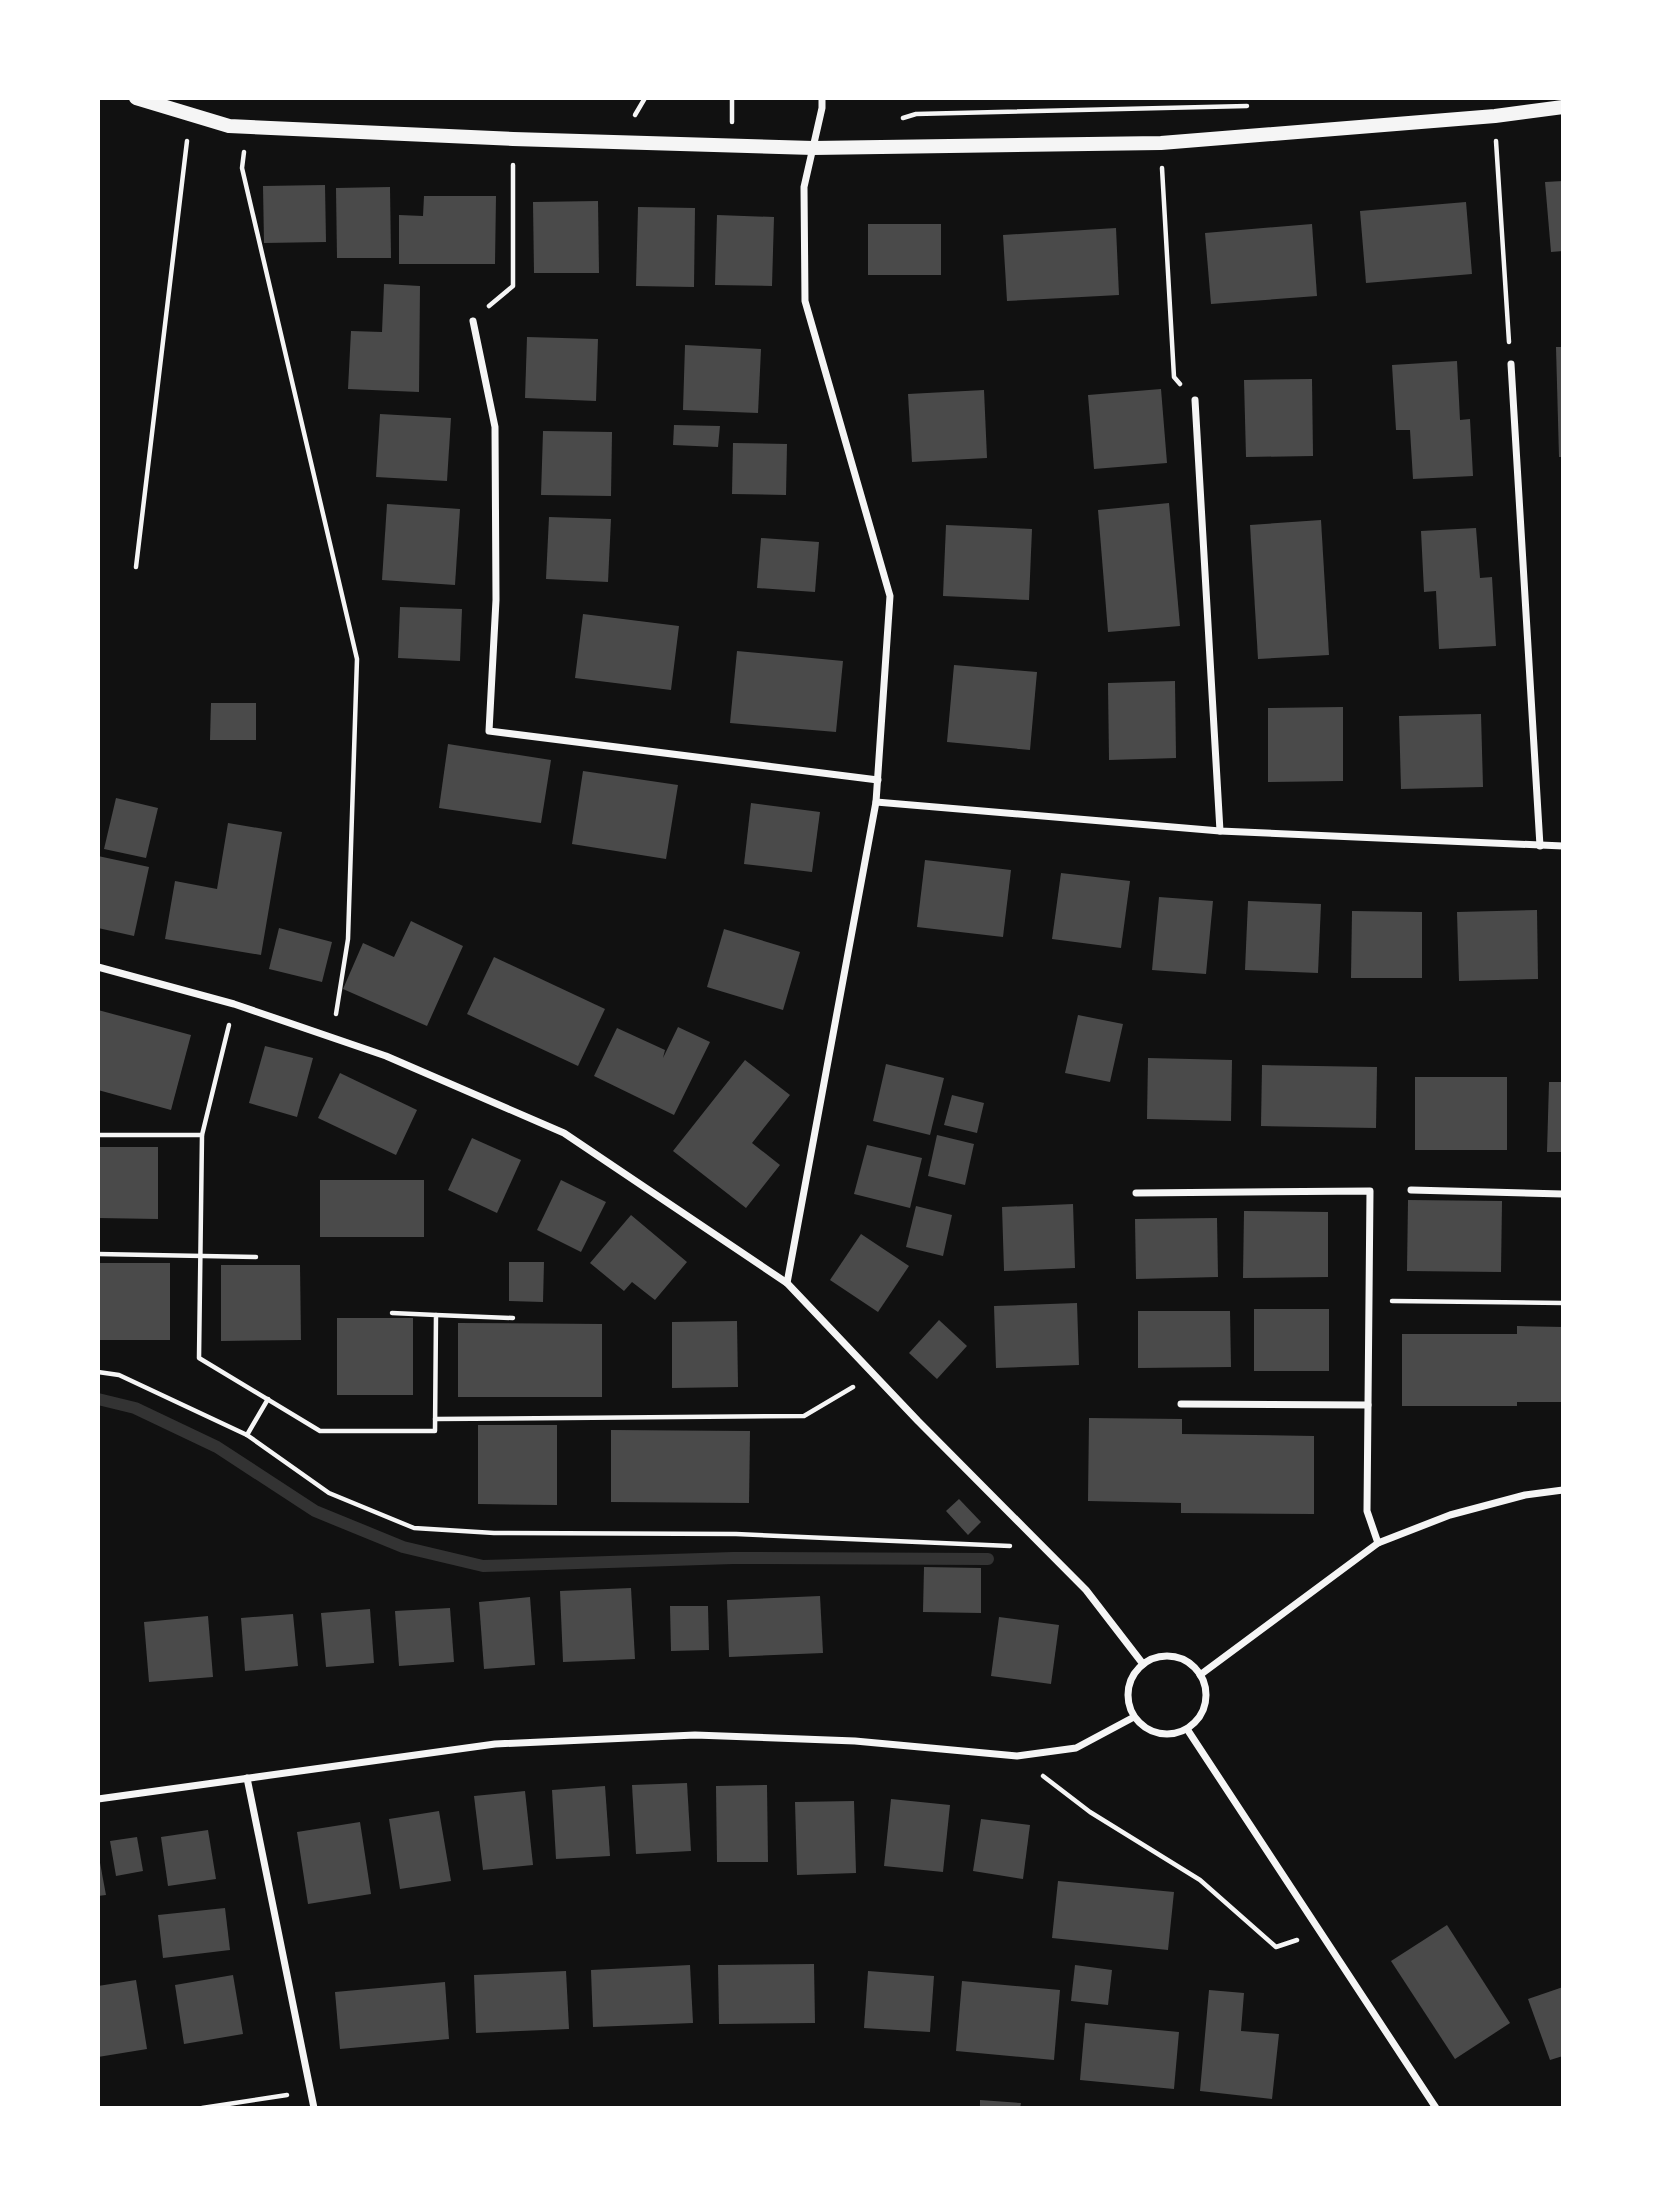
<svg xmlns="http://www.w3.org/2000/svg" width="1661" height="2206" font-family="'Sofia Sans Condensed',sans-serif">
  <style>
    .lines { fill: none; stroke-linecap: round; stroke-linejoin: round }
    .stream { stroke: #333; stroke-width: 12 }
    .building { fill: #4a4a4a }
    .path { stroke: #f5f5f5; stroke-width: 4.5 }
    .minor { stroke: #f5f5f5; stroke-width: 7 }
    .secondary { stroke: #f5f5f5; stroke-width: 14 }
  </style>
  <rect width="100%" height="100%" fill="#111"/>
  <g class="lines">
    <!-- stream -->
    <polyline class="stream" points="98,1399 135,1408 217,1447 315,1511 403,1547 483,1566 733,1558 988,1559"/>
  </g>
  <!-- building -->
  <g class="building">
    <polygon points="1563,181 1563,251 1551,252 1545,182"/>
    <polygon points="325,185 326,242 264,243 263,186"/>
    <polygon points="390,187 391,258 337,258 336,188"/>
    <polygon points="424,196 496,196 495,264 399,264 399,215 423,216"/>
    <polygon points="598,201 599,273 534,273 533,202"/>
    <polygon points="1466,202 1472,274 1366,283 1360,211"/>
    <polygon points="638,207 695,208 694,287 636,286"/>
    <polygon points="717,215 774,217 772,286 715,285"/>
    <rect x="868" y="224" width="73" height="51"/>
    <polygon points="1312,224 1317,296 1211,304 1205,233"/>
    <polygon points="1116,228 1119,295 1007,301 1003,235"/>
    <polygon points="384,284 420,286 419,392 348,389 351,331 382,332"/>
    <polygon points="527,337 598,339 596,401 525,398"/>
    <polygon points="685,345 761,349 758,413 683,410"/>
    <polygon points="1556,347 1563,347 1563,457 1559,457"/>
    <polygon points="1457,361 1460,420 1470,419 1473,476 1413,479 1410,430 1396,430 1392,365"/>
    <polygon points="1312,379 1313,456 1246,457 1244,380"/>
    <polygon points="1161,389 1167,463 1094,469 1088,395"/>
    <polygon points="984,390 987,458 912,462 908,394"/>
    <polygon points="380,414 451,418 447,481 376,477"/>
    <polygon points="674,425 720,426 718,447 673,445"/>
    <polygon points="543,431 612,432 611,496 541,495"/>
    <polygon points="733,443 787,444 786,495 732,494"/>
    <polygon points="1169,503 1180,626 1108,632 1098,510"/>
    <polygon points="387,504 460,509 455,585 382,580"/>
    <polygon points="549,517 611,519 608,582 546,579"/>
    <polygon points="1321,520 1329,655 1258,659 1250,525"/>
    <polygon points="946,525 1032,529 1029,600 943,596"/>
    <polygon points="1476,528 1480,578 1492,577 1496,646 1439,649 1436,591 1424,592 1421,531"/>
    <polygon points="761,538 819,542 815,592 757,588"/>
    <polygon points="400,607 462,609 460,661 398,658"/>
    <polygon points="583,614 679,626 671,690 575,678"/>
    <polygon points="737,651 843,661 836,732 730,723"/>
    <polygon points="954,665 1037,672 1030,750 947,742"/>
    <polygon points="1175,681 1176,758 1109,760 1108,683"/>
    <polygon points="211,703 256,703 256,740 210,740"/>
    <polygon points="1343,707 1343,781 1268,782 1268,708"/>
    <polygon points="1481,714 1483,787 1401,789 1399,716"/>
    <polygon points="448,744 551,760 541,823 439,808"/>
    <polygon points="583,771 678,785 666,859 572,844"/>
    <polygon points="116,798 158,808 146,858 104,849"/>
    <polygon points="751,803 820,812 812,872 744,864"/>
    <polygon points="228,823 282,832 261,955 165,939 175,881 217,889"/>
    <polygon points="98,856 149,867 134,936 98,928"/>
    <polygon points="925,860 1011,870 1003,937 917,927"/>
    <polygon points="1061,873 1130,881 1121,948 1052,939"/>
    <polygon points="1159,897 1213,901 1206,974 1152,970"/>
    <polygon points="1248,901 1321,904 1318,973 1245,970"/>
    <polygon points="1537,910 1538,979 1459,981 1457,912"/>
    <polygon points="1352,911 1422,912 1422,978 1351,978"/>
    <polygon points="411,921 463,946 427,1026 343,989 363,943 394,957"/>
    <polygon points="279,928 332,942 322,982 269,969"/>
    <polygon points="724,929 800,952 783,1010 707,987"/>
    <polygon points="494,957 605,1009 578,1066 467,1014"/>
    <polygon points="98,1010 191,1035 171,1110 98,1090"/>
    <polygon points="1078,1015 1123,1024 1110,1082 1065,1073"/>
    <polygon points="678,1027 710,1042 674,1115 594,1076 617,1028 665,1050 663,1058"/>
    <polygon points="265,1046 313,1058 297,1117 249,1103"/>
    <polygon points="1148,1058 1232,1060 1231,1121 1147,1119"/>
    <polygon points="745,1060 790,1095 752,1143 780,1165 746,1208 673,1151"/>
    <polygon points="886,1064 944,1078 930,1135 873,1121"/>
    <polygon points="1262,1065 1377,1067 1376,1128 1261,1126"/>
    <polygon points="340,1073 417,1110 396,1155 318,1118"/>
    <rect x="1415" y="1077" width="92" height="73"/>
    <polygon points="1549,1082 1563,1082 1563,1152 1547,1152"/>
    <polygon points="952,1095 984,1103 977,1133 944,1125"/>
    <polygon points="937,1135 974,1144 965,1185 928,1176"/>
    <polygon points="472,1138 521,1160 497,1213 448,1190"/>
    <polygon points="867,1145 922,1158 910,1208 854,1194"/>
    <polygon points="98,1147 158,1147 158,1219 98,1218"/>
    <rect x="320" y="1180" width="104" height="57"/>
    <polygon points="561,1180 606,1202 581,1252 537,1230"/>
    <polygon points="1408,1200 1502,1201 1501,1272 1407,1271"/>
    <polygon points="1073,1204 1075,1268 1004,1271 1002,1207"/>
    <polygon points="916,1206 952,1215 943,1256 906,1247"/>
    <polygon points="1244,1211 1328,1212 1328,1277 1243,1278"/>
    <polygon points="631,1215 687,1262 655,1300 632,1282 624,1291 590,1263"/>
    <polygon points="1217,1218 1218,1277 1136,1279 1135,1219"/>
    <polygon points="861,1234 909,1266 878,1312 830,1280"/>
    <polygon points="509,1262 544,1262 543,1302 509,1301"/>
    <rect x="98" y="1263" width="72" height="77"/>
    <polygon points="221,1265 300,1265 301,1340 221,1341"/>
    <polygon points="1077,1303 1079,1365 996,1368 994,1306"/>
    <rect x="1254" y="1309" width="75" height="62"/>
    <polygon points="1138,1311 1230,1311 1231,1367 1138,1368"/>
    <rect x="337" y="1318" width="76" height="77"/>
    <polygon points="939,1320 967,1346 937,1379 909,1353"/>
    <polygon points="737,1321 738,1387 672,1388 672,1322"/>
    <polygon points="458,1323 602,1324 602,1397 458,1397"/>
    <polygon points="1517,1326 1563,1327 1563,1402 1517,1402 1517,1406 1402,1406 1402,1334 1517,1334"/>
    <polygon points="1089,1418 1182,1419 1182,1434 1314,1436 1314,1514 1181,1513 1181,1503 1088,1501"/>
    <polygon points="478,1425 557,1425 557,1505 478,1504"/>
    <polygon points="611,1430 750,1431 749,1503 611,1502"/>
    <polygon points="959,1499 981,1522 968,1535 946,1511"/>
    <polygon points="924,1567 981,1568 981,1613 923,1612"/>
    <polygon points="631,1588 635,1659 563,1662 560,1591"/>
    <polygon points="820,1596 823,1653 729,1657 727,1600"/>
    <polygon points="530,1597 535,1665 484,1669 479,1602"/>
    <polygon points="670,1606 708,1606 709,1650 671,1651"/>
    <polygon points="450,1608 454,1662 399,1666 395,1611"/>
    <polygon points="370,1609 374,1663 326,1667 321,1613"/>
    <polygon points="293,1614 298,1666 245,1671 241,1618"/>
    <polygon points="208,1616 213,1677 149,1682 144,1622"/>
    <polygon points="999,1617 1059,1625 1051,1684 991,1676"/>
    <polygon points="687,1783 691,1851 636,1854 632,1785"/>
    <polygon points="767,1785 768,1862 717,1862 716,1786"/>
    <polygon points="605,1786 610,1856 556,1859 552,1790"/>
    <polygon points="525,1791 533,1865 483,1870 474,1796"/>
    <polygon points="891,1799 950,1805 943,1872 884,1866"/>
    <polygon points="854,1801 856,1873 797,1875 795,1802"/>
    <polygon points="439,1811 451,1881 400,1889 389,1819"/>
    <polygon points="981,1819 1030,1825 1023,1879 973,1871"/>
    <polygon points="360,1822 371,1894 308,1904 297,1832"/>
    <polygon points="208,1830 216,1879 168,1886 161,1837"/>
    <polygon points="137,1837 143,1871 116,1876 110,1841"/>
    <polygon points="98,1852 106,1895 98,1896"/>
    <polygon points="1058,1881 1174,1892 1168,1950 1052,1938"/>
    <polygon points="225,1908 230,1950 163,1958 158,1915"/>
    <polygon points="1447,1925 1510,2023 1455,2059 1391,1961"/>
    <polygon points="814,1964 815,2023 719,2024 718,1965"/>
    <polygon points="690,1965 693,2023 593,2027 591,1970"/>
    <polygon points="1075,1965 1112,1970 1108,2005 1071,2001"/>
    <polygon points="566,1971 569,2029 476,2033 474,1975"/>
    <polygon points="868,1971 934,1976 930,2032 864,2028"/>
    <polygon points="233,1975 243,2034 184,2044 175,1985"/>
    <polygon points="136,1980 147,2049 98,2057 98,1986"/>
    <polygon points="962,1981 1060,1990 1054,2060 956,2051"/>
    <polygon points="445,1982 449,2039 340,2049 335,1992"/>
    <polygon points="1563,1987 1563,2056 1550,2060 1528,1999"/>
    <polygon points="1209,1990 1244,1993 1241,2031 1279,2034 1272,2099 1200,2091"/>
    <polygon points="1085,2023 1179,2032 1174,2089 1080,2080"/>
    <polygon points="980,2100 1021,2103 1020,2108 980,2108"/>
  </g>
  <g class="lines">
    <!-- path -->
    <g class="path">
      <polyline points="732,98 732,122"/>
      <polyline points="635,115 645,98"/>
      <polyline points="903,118 916,114 1247,106"/>
      <polyline points="1496,141 1509,342"/>
      <polyline points="244,152 242,168 357,659 348,939 336,1014"/>
      <polyline points="1162,168 1174,377 1180,384"/>
      <polyline points="489,306 513,286 513,165"/>
      <polyline points="136,567 187,141"/>
      <polyline points="98,1135 202,1135 229,1025"/>
      <polyline points="202,1135 199,1358 320,1431 435,1431 436,1315 392,1313"/>
      <polyline points="98,1254 256,1257"/>
      <polyline points="1392,1301 1563,1303"/>
      <polyline points="436,1315 513,1318"/>
      <polyline points="98,1372 119,1375 247,1435 329,1493 414,1528 494,1533 736,1534 1010,1546"/>
      <polyline points="435,1419 804,1416 853,1387"/>
      <polyline points="247,1435 268,1399"/>
      <polyline points="1043,1776 1090,1812 1200,1880 1276,1947 1297,1940"/>
      <polyline points="202,2108 287,2095"/>
    </g>
    <!-- minor -->
    <g class="minor">
      <polyline points="473,321 495,427 496,600 489,731 878,780"/>
      <polyline points="1511,364 1540,846"/>
      <polyline points="1195,400 1220,831"/>
      <polyline points="876,802 1220,831 1563,846"/>
      <polyline points="98,967 234,1004 386,1056 564,1133 787,1283 918,1421 1086,1590 1143,1664"/>
      <polyline points="1411,1190 1563,1194"/>
      <polyline points="1136,1193 1370,1191 1367,1511 1378,1543"/>
      <polyline points="787,1283 876,802 890,596 805,301 804,187 822,108 822,98"/>
      <polyline points="1181,1404 1368,1405"/>
      <circle cx="1167" cy="1695" r="39"/>
      <polyline points="1200,1675 1378,1543 1450,1515 1525,1495 1563,1490"/>
      <polyline points="1187,1729 1436,2108"/>
      <polyline points="247,1778 314,2108"/>
      <polyline points="98,1799 495,1744 695,1735 855,1741 1017,1756 1076,1748 1134,1717"/>
    </g>
    <!-- secondary -->
    <polyline class="secondary" points="136,98 229,126 513,139 813,148 1161,143 1495,116 1563,107"/>
  </g>
  <!-- border -->
  <rect width="1661" height="2206" fill="none" stroke="#ffffff" stroke-width="200"/>
</svg>
